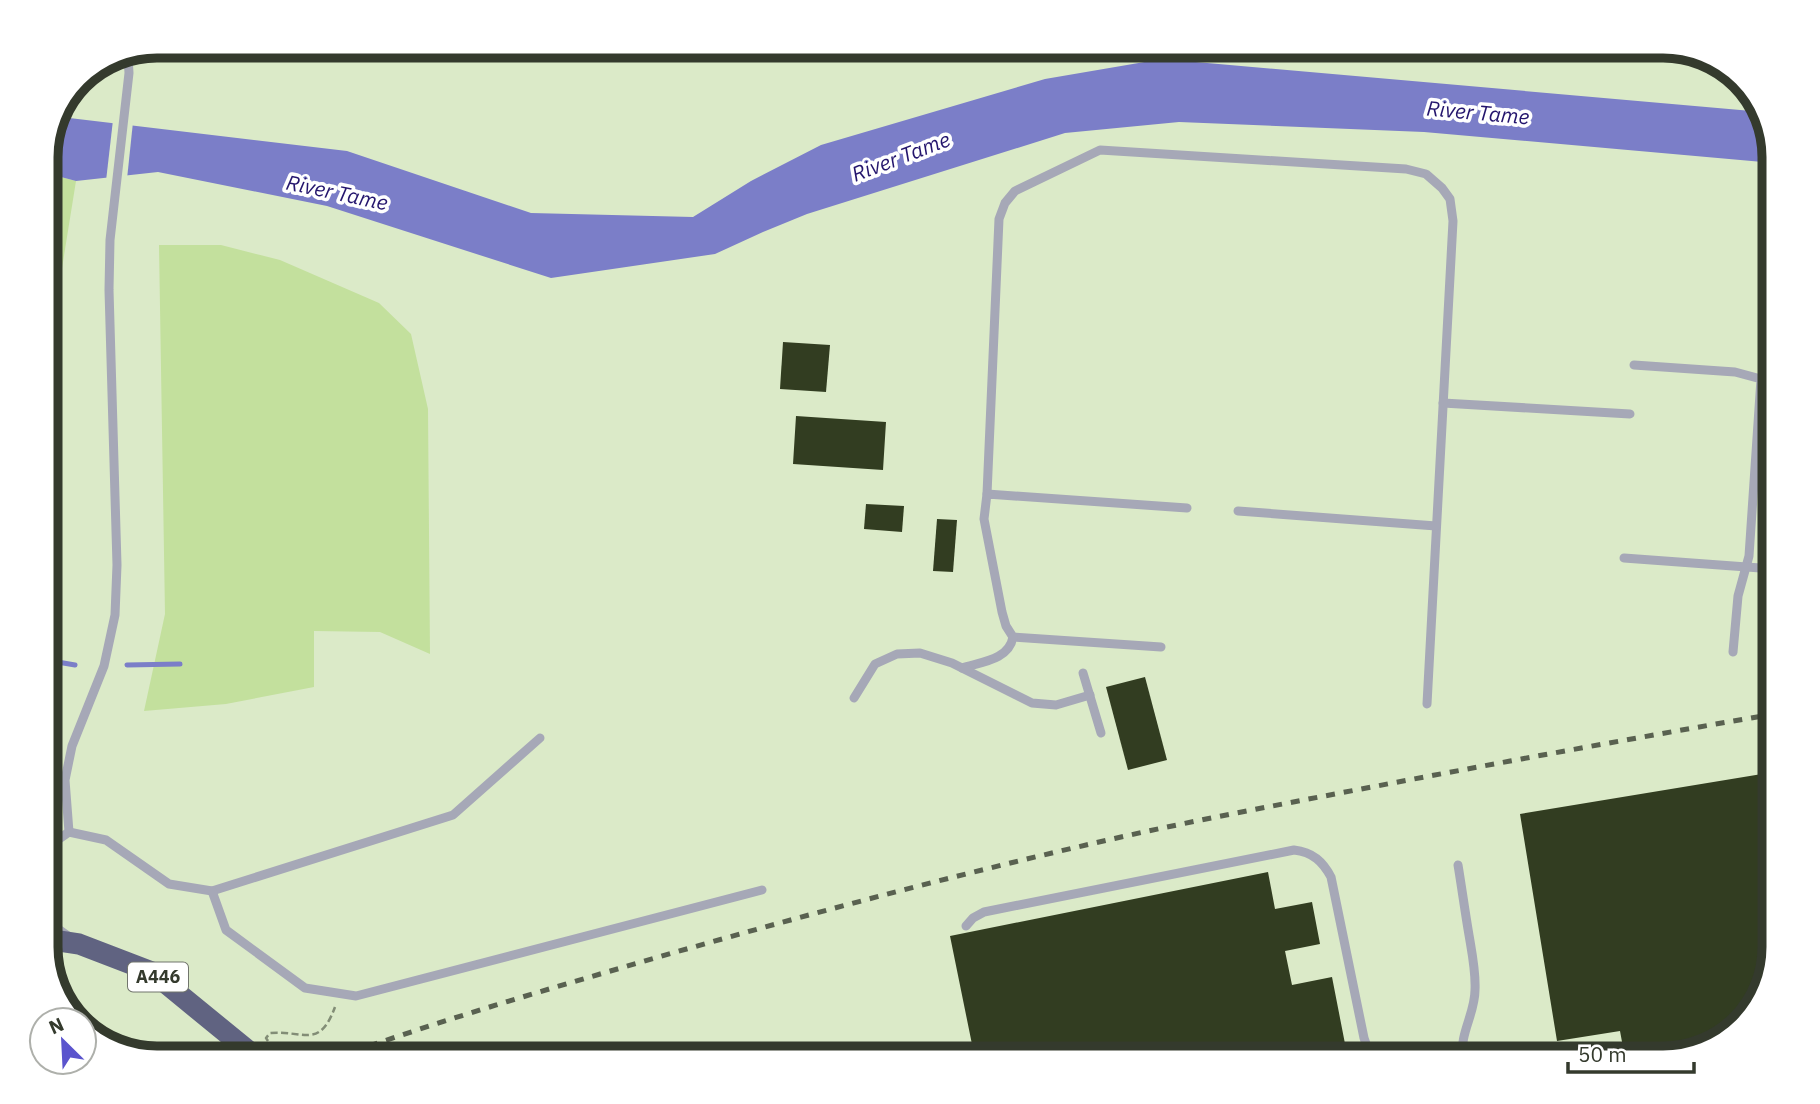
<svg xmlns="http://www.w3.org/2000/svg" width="1820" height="1104" font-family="'IBM Plex Sans',sans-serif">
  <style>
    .green { fill: #c3e09d }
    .water { fill: #7b7ec8 }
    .pier { fill: #dbeac8 }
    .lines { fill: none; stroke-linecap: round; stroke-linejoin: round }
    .stream { stroke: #7b7ec8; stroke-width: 5 }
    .building { fill: #323d21 }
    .path { stroke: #828d76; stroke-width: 2.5; stroke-dasharray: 7 3.5; stroke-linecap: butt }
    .lane { stroke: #a6a8b7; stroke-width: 9 }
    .highway { stroke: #606381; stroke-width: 21 }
    .rail { stroke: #596150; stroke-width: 5; stroke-dasharray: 9 9; stroke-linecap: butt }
    .labels { text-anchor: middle; stroke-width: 7; stroke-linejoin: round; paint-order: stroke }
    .shield { fill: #fff; stroke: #71756c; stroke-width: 2 }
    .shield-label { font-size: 18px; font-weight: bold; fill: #343a2d }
    .water-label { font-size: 21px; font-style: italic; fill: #24156d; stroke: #fff }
    .rim { fill: none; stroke: #343a2d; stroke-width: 9 }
  </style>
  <rect width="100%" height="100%" fill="#dbeac8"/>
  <!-- green -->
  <g class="green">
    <polygon points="46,173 76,181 58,293 61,614 46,656"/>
    <polygon points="159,245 221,245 280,260 379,303 411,334 428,409 430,654 380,632 314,631 314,687 226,704 144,711 165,614"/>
  </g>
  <!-- water -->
  <polygon class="water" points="1162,59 1763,112 1774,150 1774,163 1424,132 1179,122 1065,133 807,214 763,232 715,254 551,278 327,206 158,172 76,181 46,173 46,150 61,117 347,151 531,213 693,217 751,181 821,145 1045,79"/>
  <!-- pier -->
  <polygon class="pier" points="113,120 133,122 127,179 106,181"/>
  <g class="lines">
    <!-- stream -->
    <g class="stream">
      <polyline points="46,660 75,665"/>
      <polyline points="127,665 180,664"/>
    </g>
  </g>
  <!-- building -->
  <g class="building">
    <polygon points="783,342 830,345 826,392 780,389"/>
    <polygon points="796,416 886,422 883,470 793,464"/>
    <polygon points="866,504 904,506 902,532 864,529"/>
    <polygon points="937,519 957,520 953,572 933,571"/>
    <polygon points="1145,677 1167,760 1128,770 1106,687"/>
    <polygon points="1774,772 1774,948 1759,1003 1719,1044 1664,1058 1625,1058 1620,1031 1557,1041 1520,814"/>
    <polygon points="1268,872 1275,909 1312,902 1320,944 1285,951 1292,985 1332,977 1347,1054 1326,1058 975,1059 950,936"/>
  </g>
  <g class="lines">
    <!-- path -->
    <g class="path">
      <path d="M268,1041L266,1038L270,1033C304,1030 319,1050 335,1007"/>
      <polyline points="272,1045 287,1058"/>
    </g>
    <!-- lane -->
    <g class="lane">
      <polyline points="1634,365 1735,372 1761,379 1749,556 1738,596 1733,652"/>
      <polyline points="1443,403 1630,414"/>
      <polyline points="987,494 999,219 1005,203 1015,191 1100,150 1406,169 1426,174 1442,188 1450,199 1453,221 1427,704"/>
      <polyline points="1238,511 1436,526"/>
      <polyline points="1624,558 1774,569"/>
      <polyline points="1161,647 1013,637 1006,626 1002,612 984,519 987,494 1187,508"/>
      <path d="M962,668C981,662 1009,660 1013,637"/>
      <polyline points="1083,673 1101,733"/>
      <polyline points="854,698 875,664 897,654 920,653 952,663 1032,703 1056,705 1090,695"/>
      <polyline points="69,832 65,780 72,746 104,666 115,615 117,565 109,290 110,240 129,73 128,57"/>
      <polyline points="46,848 69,832 106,840 169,884 212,891 453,815 540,738"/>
      <path d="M1458,865C1462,889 1465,912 1469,935C1472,953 1476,972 1475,990C1475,1014 1459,1034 1463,1058"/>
      <polyline points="212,891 226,930 305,988 356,996 762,890"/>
      <polyline points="46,916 51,924 68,936"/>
      <path d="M966,926L973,918L984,912L1294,850C1313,852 1323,862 1331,877L1364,1038L1371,1058"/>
    </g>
    <!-- highway -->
    <polyline class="highway" points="46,939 79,944 152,972 257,1058"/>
    <!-- rail -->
    <path class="rail" d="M335,1058C447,1018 562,985 676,952C827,909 978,869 1130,835C1198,820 1267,807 1335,794C1481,766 1628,739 1774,714"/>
  </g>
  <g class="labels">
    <!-- shield labels -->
    <rect class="shield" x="128" y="962.5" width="60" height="29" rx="5"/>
    <g class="shield-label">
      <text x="158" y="983">A446</text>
    </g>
    <!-- water labels -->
    <g class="water-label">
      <text transform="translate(1478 113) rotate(5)" y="7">River Tame</text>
      <text transform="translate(901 157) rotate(-21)" y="7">River Tame</text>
      <text transform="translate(337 193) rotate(12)" y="7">River Tame</text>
    </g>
  </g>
  <!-- crop -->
  <path d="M0 0H1820V1104H0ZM157 58H1663A99 99 0 0 1 1762 157V947A99 99 0 0 1 1663 1046H157A99 99 0 0 1 58 947V157A99 99 0 0 1 157 58Z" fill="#fff" fill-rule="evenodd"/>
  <path class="rim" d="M157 58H1663A99 99 0 0 1 1762 157V947A99 99 0 0 1 1663 1046H157A99 99 0 0 1 58 947V157A99 99 0 0 1 157 58Z"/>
  <!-- north arrow -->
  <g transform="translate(63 1041) rotate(336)"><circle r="33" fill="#ffffff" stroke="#aeb0ab" stroke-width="2"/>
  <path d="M0-5L12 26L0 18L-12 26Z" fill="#5b54cd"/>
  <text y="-10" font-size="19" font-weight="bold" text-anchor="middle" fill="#343a2d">N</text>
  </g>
  <!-- scale -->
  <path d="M1568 1062v10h126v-10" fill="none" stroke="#343a2d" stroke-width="3.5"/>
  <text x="1578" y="1062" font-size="21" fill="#343a2d" stroke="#ffffff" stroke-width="5" paint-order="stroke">50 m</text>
</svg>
